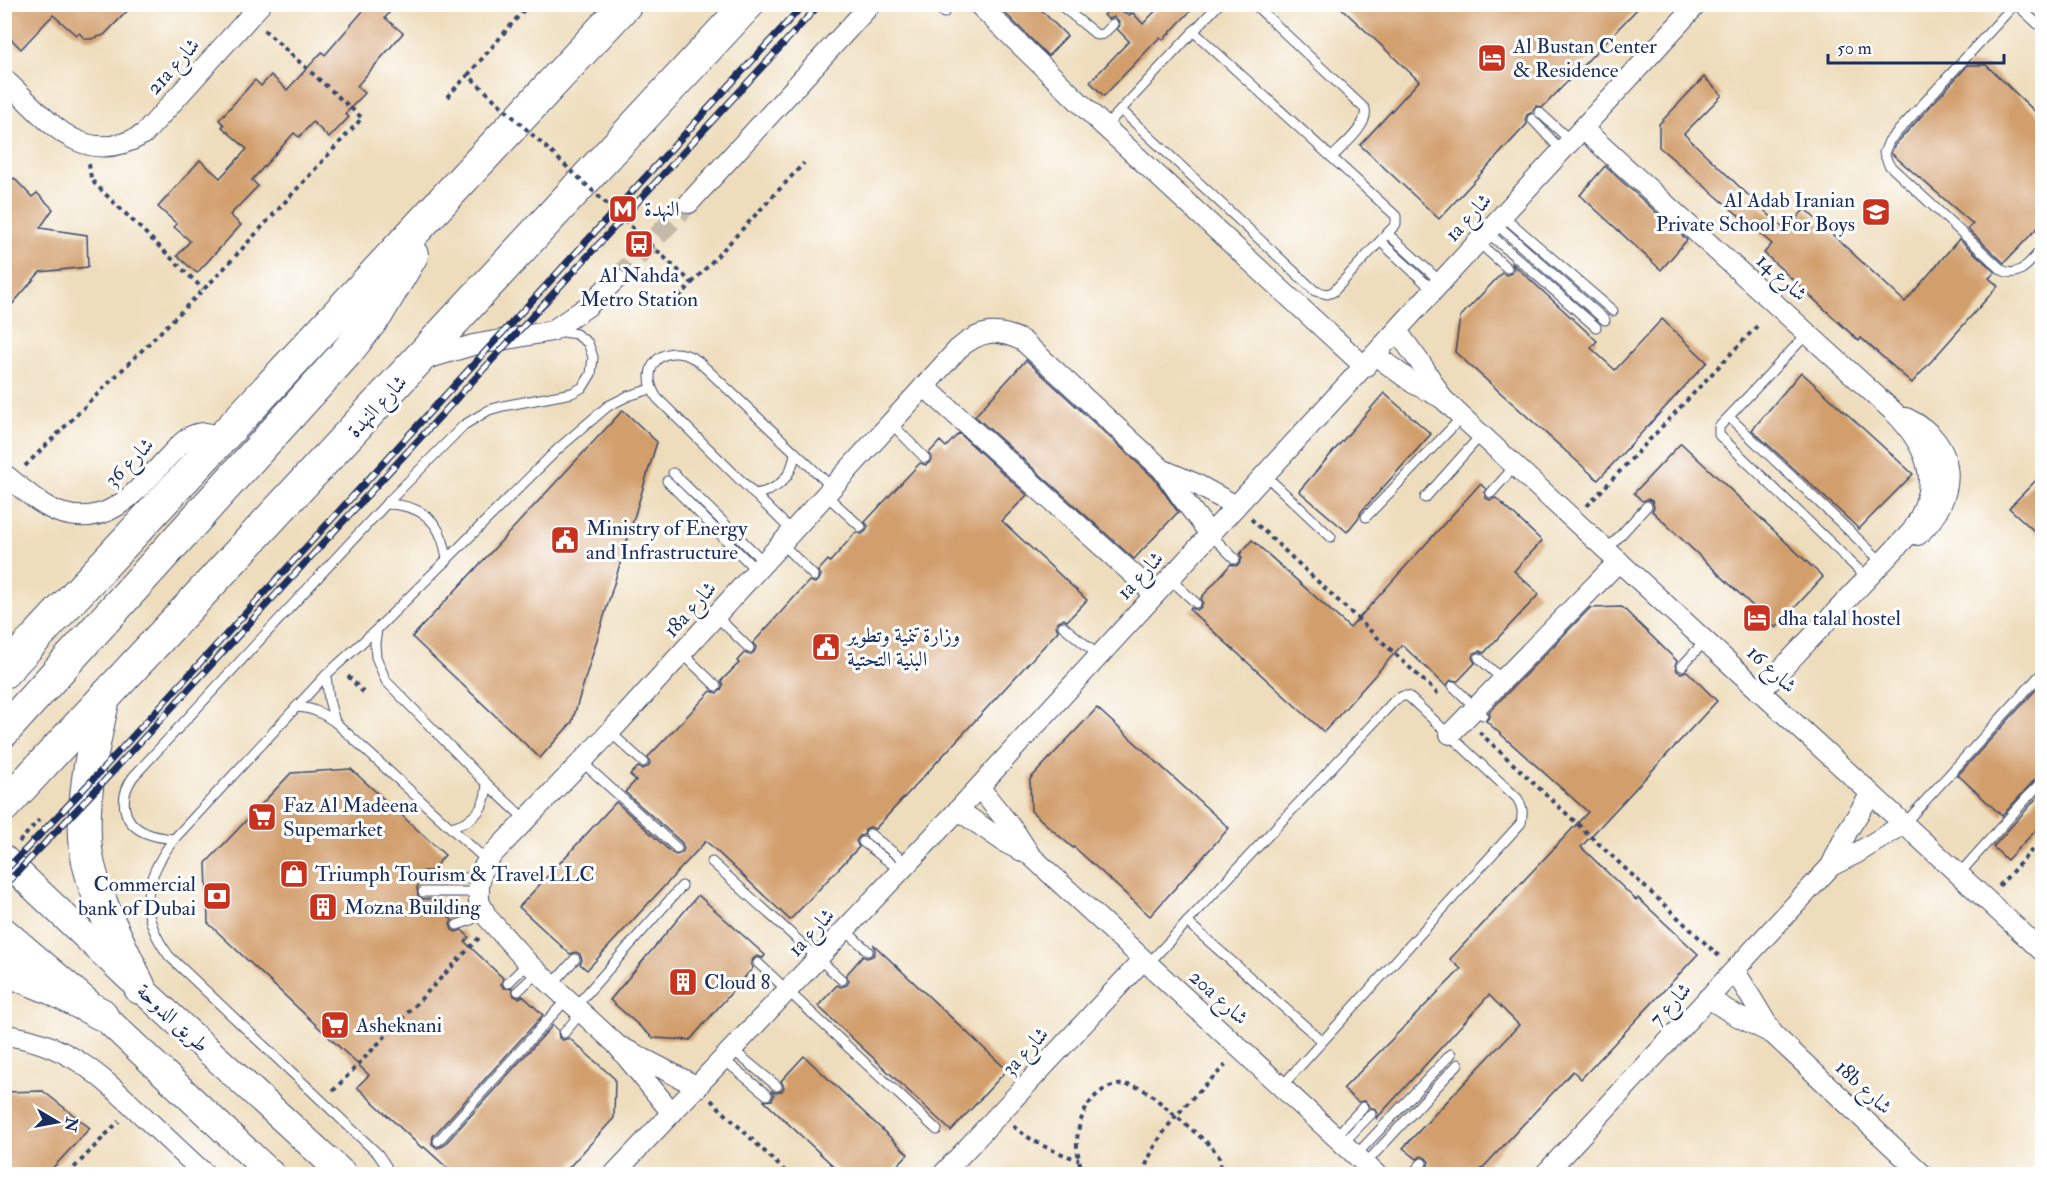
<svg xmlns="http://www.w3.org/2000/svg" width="2047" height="1179" font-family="'IM FELL Double Pica',Amiri,serif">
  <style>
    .building { fill: #d19e6c }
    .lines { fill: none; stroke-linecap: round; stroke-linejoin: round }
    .street-tunnel { stroke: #c4baa9; stroke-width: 20; stroke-dasharray: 20 10; stroke-linecap: butt }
    .lane-casing { stroke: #3b496c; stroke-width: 11 }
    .street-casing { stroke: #3b496c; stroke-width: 22 }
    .secondary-casing { stroke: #3b496c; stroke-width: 29 }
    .primary-casing { stroke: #3b496c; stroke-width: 34 }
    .path { stroke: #3b496c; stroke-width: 4; stroke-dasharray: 4.5 4.5; stroke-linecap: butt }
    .lane { stroke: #fff; stroke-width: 9 }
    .street { stroke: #fff; stroke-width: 20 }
    .secondary { stroke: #fff; stroke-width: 27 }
    .primary { stroke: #fff; stroke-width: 32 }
    .rail-casing { stroke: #1b2f5e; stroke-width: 7 }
    .rail { stroke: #fff; stroke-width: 4.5; stroke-dasharray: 14; stroke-linecap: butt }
    .path-bridge { stroke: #3b496c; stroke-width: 4; stroke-dasharray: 4.5 4.5; stroke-linecap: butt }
    .labels { text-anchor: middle; stroke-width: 6; stroke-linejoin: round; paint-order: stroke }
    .poi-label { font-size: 21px; fill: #1b2f5e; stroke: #fff; text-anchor: start }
    .street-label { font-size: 21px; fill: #1b2f5e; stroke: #fff }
  </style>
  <rect width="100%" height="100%" fill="#fff"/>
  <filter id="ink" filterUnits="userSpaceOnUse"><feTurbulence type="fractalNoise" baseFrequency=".0167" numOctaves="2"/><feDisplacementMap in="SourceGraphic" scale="12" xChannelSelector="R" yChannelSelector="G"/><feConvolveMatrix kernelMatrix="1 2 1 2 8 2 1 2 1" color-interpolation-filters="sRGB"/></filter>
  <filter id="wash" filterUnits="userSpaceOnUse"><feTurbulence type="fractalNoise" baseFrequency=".008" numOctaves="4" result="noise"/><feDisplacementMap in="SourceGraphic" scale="24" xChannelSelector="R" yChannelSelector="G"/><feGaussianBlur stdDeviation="1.35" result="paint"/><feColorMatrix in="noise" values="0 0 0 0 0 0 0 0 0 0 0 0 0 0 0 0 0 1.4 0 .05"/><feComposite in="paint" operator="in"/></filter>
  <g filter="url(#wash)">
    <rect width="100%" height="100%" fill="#eeddbc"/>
    <g id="blocks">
      <!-- building -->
      <g class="building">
        <polygon points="10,4 134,4 104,35 91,39 85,39 79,33 76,35 53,15 21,49 4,32 4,10"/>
        <polygon points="369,4 396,4 385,18 403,33 357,86 365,93 345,114 349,117 329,138 313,122 299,137 294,133 252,180 258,186 230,215 241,225 197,273 177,256 190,241 174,227 177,224 158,207 200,160 220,178 247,149 222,127 224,125 219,120 255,80 261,86 271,75 287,90 322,52 325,55"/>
        <polygon points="996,4 1035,4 1067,36 1048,56"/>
        <polygon points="1115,4 1122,4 1121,9 1124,13 1129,15 1133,13 1143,24 1162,4 1197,4 1163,40 1160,37 1104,96 1090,82 1129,41 1117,29 1120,25 1118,20 1114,17 1108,19 1104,15"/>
        <polygon points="1337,4 1642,4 1543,107 1536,106 1532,112 1527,115 1525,120 1527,124 1439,219 1360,145 1419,81"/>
        <polygon points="1968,65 1986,65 2043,119 2043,222 2004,263 1968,229 1973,224 1891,153 1895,145"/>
        <polygon points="1704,77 1722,95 1684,134 1785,230 1805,209 1905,302 1959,239 1995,272 1989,278 1998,286 1912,383 1861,338 1859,341 1764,253 1772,244 1659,147 1659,124"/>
        <polygon points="1605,166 1687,240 1661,270 1580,195"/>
        <polygon points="14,178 32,197 37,193 53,209 40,228 87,235 88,267 40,272 4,314 4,187"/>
        <polygon points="1512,263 1597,341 1591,348 1615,370 1662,319 1707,362 1598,480 1455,352 1460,317 1502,273 1506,275 1512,273 1514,269"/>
        <polygon points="1026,360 1154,478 1178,512 1134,559 975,416"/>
        <polygon points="1801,372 1913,474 1859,529 1752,430"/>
        <polygon points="1384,393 1431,434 1361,512 1359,517 1347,532 1299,491"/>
        <polygon points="623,410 657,442 572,722 540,758 412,637"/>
        <polygon points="959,433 1027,495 1002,521 1087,600 1067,621 1064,619 1058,621 1056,625 1058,631 875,829 870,827 865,829 864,835 860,836 856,841 859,847 790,920 706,841 587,970 580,964 582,960 580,954 576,952 570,954 519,907 616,802 672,853 676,855 682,853 684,849 682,843 625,792 636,780 630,775 638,767 642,769 648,767 650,763 648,757 711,691 717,693 721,690 723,685 721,681 739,663 737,661 744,653 750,655 754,652 756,647 753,643 809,581 815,583 819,580 821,575 818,571 828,560 830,562 856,532 862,534 866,531 868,526 865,522 920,463 926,465 930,462 932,457 929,453 940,441 946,447"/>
        <polygon points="1681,443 1823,577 1776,628 1652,511 1654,507 1652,501 1648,499 1642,501 1634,493"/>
        <polygon points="2043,473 2043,539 2009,508"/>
        <polygon points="1480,484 1486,489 1484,492 1486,498 1490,500 1496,498 1542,541 1514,571 1539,594 1484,653 1480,651 1474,653 1472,657 1475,663 1458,681 1451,680 1446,686 1402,645 1324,732 1190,610 1191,608 1197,610 1201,607 1203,602 1201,598 1231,564 1236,566 1240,563 1242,558 1240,554 1252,540 1350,628"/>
        <polygon points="1622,607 1677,661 1675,665 1677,671 1681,673 1687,671 1717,701 1581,847 1636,900 1638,898 1698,954 1581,1079 1573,1071 1477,1174 1435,1174 1427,1168 1429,1162 1426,1158 1421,1156 1417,1159 1403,1148 1519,1025 1489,995 1376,1119 1378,1113 1375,1109 1370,1107 1365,1101 1358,1102 1343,1089 1461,969 1450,959 1588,812 1486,721 1490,716 1489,712 1590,608"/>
        <polygon points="2043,682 2043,774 2037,777 2002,816 1958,775"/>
        <polygon points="1097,708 1229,828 1150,916 1074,847 1073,848 1031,811 1030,779"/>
        <polygon points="351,769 445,855 431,871 424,871 420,874 418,879 421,883 417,887 418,896 422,899 430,899 452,920 450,924 452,930 456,932 462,930 469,937 465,942 503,978 501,984 504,988 512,988 514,996 519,998 523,996 543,1015 433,1136 432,1144 437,1148 443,1146 553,1025 558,1030 559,1038 563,1040 569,1038 615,1079 614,1118 563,1174 454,1174 424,1147 422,1148 357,1087 369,1075 208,923 206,863 291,773"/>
        <polygon points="2043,791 2043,823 2007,860 1993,847"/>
        <polygon points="698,895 765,955 763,958 757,956 753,959 751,964 753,968 690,1040 653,1038 610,1000"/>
        <polygon points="874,945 1007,1070 951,1131 818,1006 837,985 841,987 847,985 849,981 846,975 863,956 867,958 873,956 875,952"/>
        <polygon points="804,1056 908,1154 889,1174 842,1174 764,1101 772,1100 774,1095 772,1091 776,1093 782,1091 784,1087 781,1081"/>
        <polygon points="43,1091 90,1128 47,1174 4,1174 4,1092"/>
      </g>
    </g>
  </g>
  <g filter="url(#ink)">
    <use href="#blocks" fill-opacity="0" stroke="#3b496c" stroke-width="1.5"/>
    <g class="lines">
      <!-- street-tunnel -->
      <polyline class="street-tunnel" points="616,279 689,203"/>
      <!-- lane casing -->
      <g class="lane-casing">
        <g id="lane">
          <polyline points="935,4 944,13"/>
          <polyline points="1059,4 1097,35 1103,34 1113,24"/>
          <path d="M1254,4L1365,109C1369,125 1343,146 1332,157"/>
          <path d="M2015,4L1889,141L1884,153L1889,165L2002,270C2019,280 2031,260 2042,249"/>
          <polyline points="2016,4 2042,28"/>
          <polyline points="1128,8 1132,4"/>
          <polyline points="1121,110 1315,291 1327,294 1333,292 1396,224 1396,216 1193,31"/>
          <polyline points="1539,112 1571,141"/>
          <polyline points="1532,119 1562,151"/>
          <polyline points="1105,127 1219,4"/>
          <polyline points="1502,215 1613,311"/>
          <polyline points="1495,223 1605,320"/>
          <polyline points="1487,232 1596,327"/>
          <polyline points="1388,234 1441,282"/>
          <polyline points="1381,242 1433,290"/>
          <polyline points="1478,242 1507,268"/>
          <polyline points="1808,333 1719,427 1719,435 1867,578"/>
          <polyline points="1729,417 1882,562"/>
          <polyline points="891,423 925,458"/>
          <polyline points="673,473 765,563"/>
          <polyline points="1265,475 1331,537"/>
          <polyline points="667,481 757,571"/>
          <polyline points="1491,493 1515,466"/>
          <path d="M754,494C778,491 792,477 795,453"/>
          <polyline points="826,495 861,527"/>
          <polyline points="1425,498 1481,435"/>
          <path d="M386,504C424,505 443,523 447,561"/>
          <polyline points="1366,517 1462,417"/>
          <path d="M792,531L657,398C636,366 666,339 698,361L833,488"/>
          <polyline points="1210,534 1235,559"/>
          <polyline points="782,544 814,576"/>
          <polyline points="1607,550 1647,506"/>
          <polyline points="1170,579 1196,603"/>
          <polyline points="716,616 749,648"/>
          <polyline points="1063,626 1099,656"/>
          <polyline points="377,629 375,644 376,657 386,681 487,784 526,820"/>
          <polyline points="682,653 716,686"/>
          <polyline points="1479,658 1503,680"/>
          <polyline points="1682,666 1705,641"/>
          <polyline points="326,675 329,700 335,722"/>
          <polyline points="1453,686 1483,715"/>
          <path d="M296,707C313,708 322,713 335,722L487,861"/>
          <polyline points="610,732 643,762"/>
          <polyline points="582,762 677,848"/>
          <polyline points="1904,824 2042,673"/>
          <path d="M451,827C475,821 486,808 487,784"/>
          <polyline points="870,834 908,864"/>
          <path d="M174,839C165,838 155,837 146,833C121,823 119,797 133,777L386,504L464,425L489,410L503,406L572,393L583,387L591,374L593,357L588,343L576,334L557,331"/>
          <polyline points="863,842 901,871"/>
          <polyline points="712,862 842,980"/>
          <polyline points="1959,874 2042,781"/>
          <polyline points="425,878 480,878"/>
          <polyline points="423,892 478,892"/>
          <polyline points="1187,922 1322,1041"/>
          <polyline points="457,925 471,920 482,908"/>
          <polyline points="845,930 868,951"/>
          <polyline points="758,963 937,1130"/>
          <path d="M1148,964L1395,700L1403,696H1408L1517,798C1523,807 1523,813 1521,823L1281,1087"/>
          <polyline points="508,983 528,963"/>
          <polyline points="552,985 575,959"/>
          <polyline points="518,991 538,972"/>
          <polyline points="575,1007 682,886"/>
          <polyline points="564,1033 581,1013"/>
          <polyline points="733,1050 777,1086"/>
          <polyline points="724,1060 767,1095"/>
          <polyline points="1335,1137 1363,1107"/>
          <polyline points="438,1141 567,999"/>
          <polyline points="1342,1144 1371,1114"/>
          <polyline points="1356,1155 1451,1054"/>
          <polyline points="1365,1164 1458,1064"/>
          <path d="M389,1174L386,1166L378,1154L169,956C137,913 143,880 174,839L326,675L377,629L559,448L608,406L628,396L651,389"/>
          <polyline points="1412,1174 1422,1163"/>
        </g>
      </g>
      <!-- street casing -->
      <g class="street-casing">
        <g id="street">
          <polyline points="978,4 1105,127 1365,367"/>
          <path d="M4,79C47,118 81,171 144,134L261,4"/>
          <path d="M1583,129L1895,413C1931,451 1941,485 1912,531L1760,692"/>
          <polyline points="689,203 871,4"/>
          <polyline points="1397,331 1424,368 1442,398 1462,417 2042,951"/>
          <polyline points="1375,355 1413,383 1442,398"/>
          <polyline points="423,360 473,345 552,331 588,306 616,279"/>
          <polyline points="924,386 1155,594"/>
          <path d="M1906,418C1960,443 1959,497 1918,535"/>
          <polyline points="1163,470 1196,484 1236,506"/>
          <path d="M4,474C22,488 40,506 61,513C111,528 138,489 168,457C176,449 185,437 197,434C206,431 215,435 223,439"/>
          <polyline points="1450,734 1619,561"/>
          <polyline points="979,787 1015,832 1030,855 1376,1174"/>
          <polyline points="958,810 1006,843 1030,855"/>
          <polyline points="1831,866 1857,853 1904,824"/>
          <polyline points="1735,971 1773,1034"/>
          <polyline points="1708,998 1735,1015 1773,1034 1922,1174"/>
          <path d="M4,1035C65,1042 99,1074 141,1114C162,1134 183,1154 205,1174"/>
          <polyline points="623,1048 698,1087"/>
          <path d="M672,1113L616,1044L528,963L487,917L479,901V884L483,868L491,856L610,732L958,349C980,330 997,328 1023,341L1163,470L1183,499L1210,534"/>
          <polyline points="614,1174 958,810 1441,282 1697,4"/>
          <polyline points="943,1174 1143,960"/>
          <polyline points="1545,1174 1831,866 1848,830 1871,794"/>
        </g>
      </g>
      <!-- secondary casing -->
      <g class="secondary-casing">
        <g id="secondary">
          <polyline points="4,859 140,988 343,1174"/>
          <polyline points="4,931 101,1014 271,1174"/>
        </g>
      </g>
      <!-- primary casing -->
      <g class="primary-casing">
        <g id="primary">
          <polyline points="4,672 626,4"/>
          <path d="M104,698C93,745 79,808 87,856C94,897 123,950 140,988"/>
          <polyline points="4,731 346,353 377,314 412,255"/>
          <polyline points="4,806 748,4"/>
          <polyline points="4,969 53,989 101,1014"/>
        </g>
      </g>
      <!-- path -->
      <g class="path">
        <polyline points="468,75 529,4"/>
        <polyline points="89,164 91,178 95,184 203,289"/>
        <polyline points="692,283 804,163"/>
        <polyline points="25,466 218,275 362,118 264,30"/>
        <polyline points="1587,506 1758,325"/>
        <polyline points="1251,519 1438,694"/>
        <polyline points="348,676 365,694"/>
        <polyline points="1479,732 1719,956"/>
        <polyline points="19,842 39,820"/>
        <polyline points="1999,886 2042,839"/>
        <polyline points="333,1091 479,938"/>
        <polyline points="711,1100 788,1174"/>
        <path d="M1013,1126C1033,1143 1055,1152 1079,1160"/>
        <polyline points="68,1174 119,1121"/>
        <path d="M1083,1174C1080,1165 1078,1156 1077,1147C1076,1105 1108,1067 1149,1093L1211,1146L1219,1157L1222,1174"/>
        <path d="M1143,1174C1156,1130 1194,1096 1226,1065"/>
      </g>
      <!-- lane -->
      <use href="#lane" class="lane"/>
      <!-- street -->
      <use href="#street" class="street"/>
      <!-- secondary -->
      <use href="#secondary" class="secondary"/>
      <!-- primary -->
      <use href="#primary" class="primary"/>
      <!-- rail casing -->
      <g class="rail-casing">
        <g id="rail">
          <polyline points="4,872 99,773 804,4"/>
          <polyline points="4,886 105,780 820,4"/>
        </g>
      </g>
      <!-- rail -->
      <use href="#rail" class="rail"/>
      <!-- path-bridge -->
      <polyline class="path-bridge" points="447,97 468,75 692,283 671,307"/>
    </g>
  </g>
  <!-- icons -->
  <defs>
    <g id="hotel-square" transform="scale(1.5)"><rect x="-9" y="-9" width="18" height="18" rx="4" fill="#c8321e" stroke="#fff"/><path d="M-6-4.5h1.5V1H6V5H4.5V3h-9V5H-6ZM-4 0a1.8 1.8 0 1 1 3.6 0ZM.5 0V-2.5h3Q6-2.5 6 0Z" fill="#fff"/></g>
    <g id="metro-square" transform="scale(1.5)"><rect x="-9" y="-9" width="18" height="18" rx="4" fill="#c8321e" stroke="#fff"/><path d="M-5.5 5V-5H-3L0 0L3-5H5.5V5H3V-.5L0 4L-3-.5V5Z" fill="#fff"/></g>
    <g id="school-square" transform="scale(1.5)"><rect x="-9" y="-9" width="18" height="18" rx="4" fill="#c8321e" stroke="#fff"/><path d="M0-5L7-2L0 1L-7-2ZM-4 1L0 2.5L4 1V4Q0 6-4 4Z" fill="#fff"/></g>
    <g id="bus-square" transform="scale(1.5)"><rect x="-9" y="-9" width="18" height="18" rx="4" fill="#c8321e" stroke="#fff"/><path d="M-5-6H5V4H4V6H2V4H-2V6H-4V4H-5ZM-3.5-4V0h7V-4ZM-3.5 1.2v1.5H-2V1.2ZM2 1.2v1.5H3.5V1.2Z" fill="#fff"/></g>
    <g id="civic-square" transform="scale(1.5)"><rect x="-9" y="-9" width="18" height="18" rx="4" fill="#c8321e" stroke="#fff"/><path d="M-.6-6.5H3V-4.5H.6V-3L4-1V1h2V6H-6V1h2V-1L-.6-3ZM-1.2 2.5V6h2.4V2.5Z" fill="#fff"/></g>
    <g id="supermarket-square" transform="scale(1.5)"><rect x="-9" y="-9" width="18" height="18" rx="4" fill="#c8321e" stroke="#fff"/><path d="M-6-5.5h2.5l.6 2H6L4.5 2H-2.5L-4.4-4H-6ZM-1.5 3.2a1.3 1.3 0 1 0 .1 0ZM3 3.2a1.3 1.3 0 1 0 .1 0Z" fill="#fff"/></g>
    <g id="shop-square" transform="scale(1.5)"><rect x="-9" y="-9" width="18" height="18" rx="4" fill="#c8321e" stroke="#fff"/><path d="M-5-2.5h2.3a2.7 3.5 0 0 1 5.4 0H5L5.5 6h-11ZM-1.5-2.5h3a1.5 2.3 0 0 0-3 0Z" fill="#fff"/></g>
    <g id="bank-square" transform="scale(1.5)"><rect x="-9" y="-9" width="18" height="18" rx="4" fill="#c8321e" stroke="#fff"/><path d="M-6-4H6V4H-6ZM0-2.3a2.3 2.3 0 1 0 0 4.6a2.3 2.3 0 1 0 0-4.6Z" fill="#fff"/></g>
    <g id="building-square" transform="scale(1.5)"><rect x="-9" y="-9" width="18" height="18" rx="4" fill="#c8321e" stroke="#fff"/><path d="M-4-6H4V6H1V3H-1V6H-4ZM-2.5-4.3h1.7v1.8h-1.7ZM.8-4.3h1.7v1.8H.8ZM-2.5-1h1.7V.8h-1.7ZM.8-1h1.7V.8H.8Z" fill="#fff"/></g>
  </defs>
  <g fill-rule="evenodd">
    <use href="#hotel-square" x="1492" y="58"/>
    <use href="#metro-square" x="623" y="209"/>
    <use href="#school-square" x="1876" y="212"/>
    <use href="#bus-square" x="639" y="244"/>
    <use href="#civic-square" x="565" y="540"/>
    <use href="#hotel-square" x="1757" y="618"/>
    <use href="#civic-square" x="826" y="647"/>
    <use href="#supermarket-square" x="262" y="817"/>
    <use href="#shop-square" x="294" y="874"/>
    <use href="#bank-square" x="217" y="896"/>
    <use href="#building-square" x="323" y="907"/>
    <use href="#building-square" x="683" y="982"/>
    <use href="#supermarket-square" x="335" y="1025"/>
  </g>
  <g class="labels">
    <!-- poi labels -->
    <g class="poi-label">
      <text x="1513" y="53">Al Bustan Center<tspan x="1513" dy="24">&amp; Residence</tspan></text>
      <text x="1855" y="207" text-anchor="end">Al Adab Iranian<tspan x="1855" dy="24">Private School For Boys</tspan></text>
      <text x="644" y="216">النهدة</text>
      <text x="639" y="282" text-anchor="middle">Al Nahda<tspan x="639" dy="24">Metro Station</tspan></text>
      <text x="586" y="535">Ministry of Energy<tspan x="586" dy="24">and Infrastructure</tspan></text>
      <text x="1778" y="625">dha talal hostel</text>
      <text x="847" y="642">وزارة تنمية وتطوير<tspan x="847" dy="24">البنية التحتية</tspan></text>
      <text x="283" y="812">Faz Al Madeena<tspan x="283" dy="24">Supemarket</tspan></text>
      <text x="315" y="881">Triumph Tourism &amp; Travel LLC</text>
      <text x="196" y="891" text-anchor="end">Commercial<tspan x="196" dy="24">bank of Dubai</tspan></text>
      <text x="344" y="914">Mozna Building</text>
      <text x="704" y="989">Cloud 8</text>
      <text x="356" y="1032">Asheknani</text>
    </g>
    <!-- street labels -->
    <g class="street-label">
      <text transform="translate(173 66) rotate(-48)" y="7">21a شارع</text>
      <text transform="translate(1468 217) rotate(-47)" y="7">1a شارع</text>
      <text transform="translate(1782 277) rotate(42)" y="7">شارع 14</text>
      <text transform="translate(377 406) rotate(-47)" y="7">شارع النهدة</text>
      <text transform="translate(129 462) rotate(-45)" y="7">شارع 36</text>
      <text transform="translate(1140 575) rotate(-47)" y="7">1a شارع</text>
      <text transform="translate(690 609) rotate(-48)" y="7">18a شارع</text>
      <text transform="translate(1772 669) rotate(43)" y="7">شارع 16</text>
      <text transform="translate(811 932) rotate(-47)" y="7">1a شارع</text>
      <text transform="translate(1219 997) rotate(42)" y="7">20a شارع</text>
      <text transform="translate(1670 1004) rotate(-47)" y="7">شارع 7</text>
      <text transform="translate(173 1018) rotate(43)" y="7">طريق الدوحة</text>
      <text transform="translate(1025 1051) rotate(-47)" y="7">3a شارع</text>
      <text transform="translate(1864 1087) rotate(43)" y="7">18b شارع</text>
    </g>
  </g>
  <!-- margin -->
  <rect width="2047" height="1179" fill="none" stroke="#fff" stroke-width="24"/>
  <!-- north arrow -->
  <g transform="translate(57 1122) rotate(100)" stroke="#ffffff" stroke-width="4.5" paint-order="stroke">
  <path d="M0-4.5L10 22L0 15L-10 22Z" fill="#1b2f5e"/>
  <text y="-9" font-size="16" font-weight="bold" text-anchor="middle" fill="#1b2f5e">N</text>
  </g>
  <!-- scale -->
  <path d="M1828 54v9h176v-9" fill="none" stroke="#1b2f5e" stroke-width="3"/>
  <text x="1837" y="54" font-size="18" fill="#1b2f5e" stroke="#ffffff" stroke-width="4.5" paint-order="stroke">50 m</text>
</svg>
